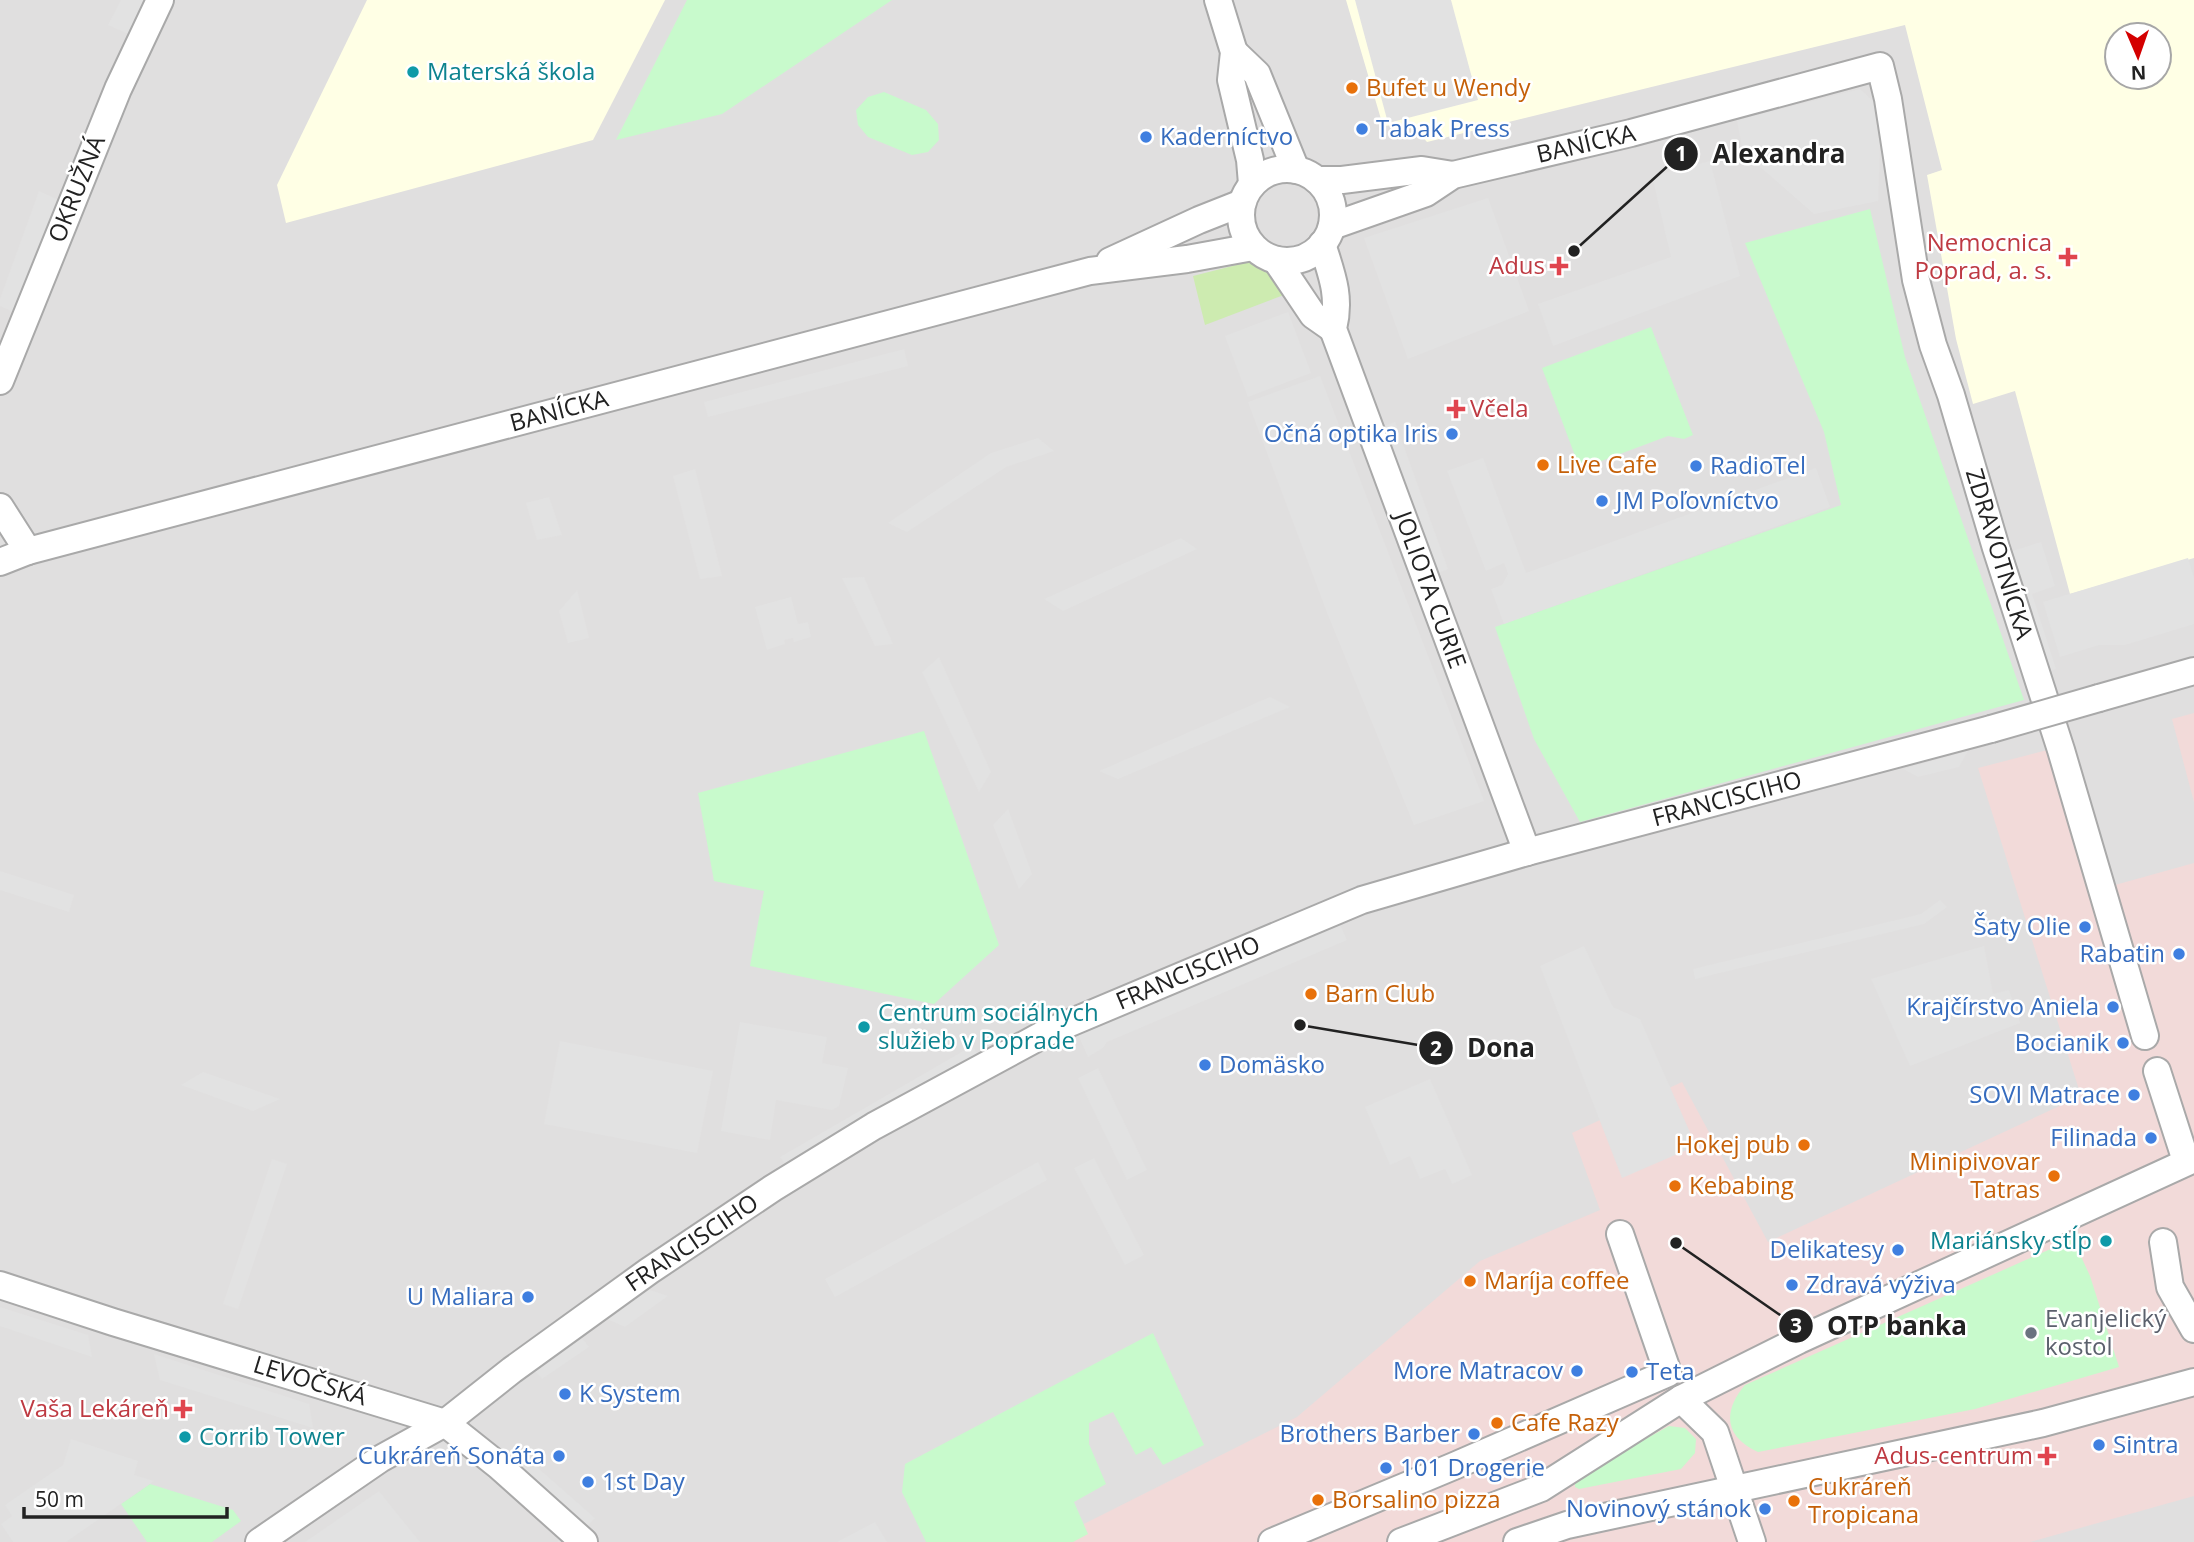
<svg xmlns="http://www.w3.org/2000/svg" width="2194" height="1542" font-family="'Open Sans',sans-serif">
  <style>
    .residential { fill: #e0dfdf; fill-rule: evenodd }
    .commercial { fill: #f2dad9 }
    .education { fill: #ffffe5; fill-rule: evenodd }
    .grass { fill: #cdebb0 }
    .park { fill: #c8facc }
    .parking { fill: #e2e2e2 }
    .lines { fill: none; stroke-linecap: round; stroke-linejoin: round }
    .minor-casing { stroke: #a9a9a9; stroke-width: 30 }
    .minor { stroke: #fff; stroke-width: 26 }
    .minor-bridge-casing { stroke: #a9a9a9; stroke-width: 30; stroke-linecap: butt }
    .minor-bridge { stroke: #fff; stroke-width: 26 }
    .culture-dot { fill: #0f9aa8; stroke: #fff; stroke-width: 2.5 }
    .food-dot { fill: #e8710a; stroke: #fff; stroke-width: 2.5 }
    .shop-dot { fill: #3f7fe0; stroke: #fff; stroke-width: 2.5 }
    .health-dot { fill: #e0444e; stroke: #fff; stroke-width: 2.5 }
    .worship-dot { fill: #6b7280; stroke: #fff; stroke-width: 2.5 }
    .labels { text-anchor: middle; stroke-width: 5; stroke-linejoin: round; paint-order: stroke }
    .culture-label { font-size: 24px; fill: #0d838f; stroke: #fff; text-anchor: start }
    .food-label { font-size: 24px; fill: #c56008; stroke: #fff; text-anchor: start }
    .shop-label { font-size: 24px; fill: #366cbe; stroke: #fff; text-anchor: end }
    .street-label { font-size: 24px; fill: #222; stroke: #fff }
    .health-label { font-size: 24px; fill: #be3a42; stroke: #fff; text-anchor: end }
    .worship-label { font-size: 24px; fill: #5b616d; stroke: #fff; text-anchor: start }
    .leader { fill: none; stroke: #222; stroke-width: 2.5 }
    .callout-dot { fill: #222; stroke: #fff; stroke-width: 2.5 }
    .mark-label { font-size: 21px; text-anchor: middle; font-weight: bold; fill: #fff }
    .callout-label { font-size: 26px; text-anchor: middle; font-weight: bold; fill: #222; stroke: #fff; stroke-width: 5; stroke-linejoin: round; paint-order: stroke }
  </style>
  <rect width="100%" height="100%" fill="#f2efe9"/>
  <!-- residential -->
  <path class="residential" d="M0,0H2194V1542H0ZM2117,35H2159V77H2117Z"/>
  <!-- commercial -->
  <g class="commercial">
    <polygon points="2194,713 2194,802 2172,719"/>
    <polygon points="2074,743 2115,885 2194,863 2194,1496 2030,1542 1048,1542 1297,1417 1480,1261 1600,1210 1572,1133 1682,1082 1768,1242 2081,1096 1978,768"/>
  </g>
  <!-- education -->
  <g class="education">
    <polygon points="367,0 665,0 593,140 286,223 277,185"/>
    <path d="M1346,0H2194V558L2070,594L2015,391L1973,404L1956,339L1927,175L1942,170L1905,25L1427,142L1411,124L1383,126ZM2117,35H2159V77H2117Z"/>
  </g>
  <!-- grass -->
  <polygon class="grass" points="1260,259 1278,268 1289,293 1205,325 1193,276"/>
  <!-- park -->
  <g class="park">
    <polygon points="687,0 892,0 722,114 616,140"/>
    <polygon points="884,92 926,110 938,124 939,140 928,152 912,155 868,137 858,125 856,110 868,97"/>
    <polygon points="1870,209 1905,357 2024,700 1580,822 1534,739 1495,627 1841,505 1824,432 1745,243"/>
    <polygon points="1651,327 1693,435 1684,439 1668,436 1580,469 1542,368"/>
    <polygon points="924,731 999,945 934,1004 750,966 764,891 714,881 698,793"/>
    <path d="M2073,1239L2090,1276L2119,1367L1975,1409L1758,1452C1725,1437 1722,1412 1745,1385Z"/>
    <polygon points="1153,1333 1204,1445 1163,1465 1151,1447 1136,1455 1113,1412 1089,1423 1089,1444 1106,1484 1074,1502 1088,1534 1073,1542 926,1542 902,1492 905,1464"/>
    <polygon points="1669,1426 1685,1428 1696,1439 1695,1453 1681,1469 1579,1489 1575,1487 1575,1478"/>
    <polygon points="150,1484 233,1510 241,1521 212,1542 147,1542 121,1504"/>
  </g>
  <!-- parking -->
  <g class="parking">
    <polygon points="121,0 151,0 133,36 108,25"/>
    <polygon points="1355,0 1451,0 1478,100 1388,123"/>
    <polygon points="1860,89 1874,102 1880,146 1878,201 1814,214 1743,152 1737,120"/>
    <polygon points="1710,161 1740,276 1553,346 1538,304 1671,257 1652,176"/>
    <polygon points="39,191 63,202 18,314 0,306 0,299"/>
    <polygon points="1488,198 1529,311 1408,359 1364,238"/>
    <polygon points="1288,312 1311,373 1248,397 1225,336"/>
    <polygon points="904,349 908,366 708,417 704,402"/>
    <polygon points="1320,376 1484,801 1414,825 1328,615 1248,402"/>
    <polygon points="1395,422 1448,569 1426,578 1372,430"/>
    <polygon points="1038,438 1054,451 1006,467 907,532 888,523 991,453"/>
    <polygon points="1483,458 1526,573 1816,468 1830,507 1504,624 1491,589 1502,585 1508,574 1504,563 1486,571 1447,471"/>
    <polygon points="695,469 722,576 700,579 673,476"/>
    <polygon points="549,497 562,535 537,540 526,503"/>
    <polygon points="1181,538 1197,549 1063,611 1044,599"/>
    <polygon points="2041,542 2055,586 2032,594 2056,669 2044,672 2006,553"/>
    <polygon points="2188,558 2194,578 2194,624 2125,645 2099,645 2060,657 2043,602"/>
    <polygon points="864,577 893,644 875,646 842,578"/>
    <polygon points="577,590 589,638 568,643 559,611"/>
    <polygon points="791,597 798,624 808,622 811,637 794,642 793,638 784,640 785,644 767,650 755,607"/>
    <polygon points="939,657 991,772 979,792 922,672"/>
    <polygon points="1270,697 1290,707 1118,779 1099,771"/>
    <polygon points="1968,751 1959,767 1918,777 1903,769"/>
    <polygon points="1008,809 1032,874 1019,889 993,825"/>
    <polygon points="0,871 74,895 69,912 0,890"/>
    <polygon points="1940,900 1947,907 1924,924 1695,979 1693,969 1921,914"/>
    <polygon points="1334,912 1347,940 1107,1042 1103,1048 1088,1057 1072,1021"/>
    <polygon points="1584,946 1613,1007 1640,1019 1696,1146 1622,1178 1540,966"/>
    <polygon points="1984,946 1993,994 2009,990 2020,1023 1910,1066 1871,979"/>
    <polygon points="740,1022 827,1037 822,1063 848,1068 839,1106 832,1110 776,1100 770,1140 721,1131"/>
    <polygon points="560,1041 713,1071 697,1153 544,1124"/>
    <polygon points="972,1046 986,1065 793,1175 780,1157"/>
    <polygon points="1098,1068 1147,1170 1127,1180 1078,1078"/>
    <polygon points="203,1072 280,1099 253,1111 181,1085"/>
    <polygon points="1430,1079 1472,1175 1452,1184 1445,1169 1420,1179 1410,1156 1390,1165 1365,1107"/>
    <polygon points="1094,1158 1144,1255 1125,1265 1074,1168"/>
    <polygon points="272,1159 287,1164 238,1309 223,1304"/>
    <polygon points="1038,1162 1047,1180 835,1297 825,1279"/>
    <polygon points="641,1277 650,1290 668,1296 625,1327 607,1319 598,1308"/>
    <polygon points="0,1307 88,1335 92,1357 0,1326"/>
    <polygon points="573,1326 589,1347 542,1379 525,1360"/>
    <polygon points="154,1354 309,1404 313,1428 160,1380"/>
    <polygon points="71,1439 138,1461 134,1475 154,1481 66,1542 13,1542 1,1524 12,1516 5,1505 63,1465"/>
    <polygon points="528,1459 595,1518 578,1536 584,1542 557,1542 570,1530 511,1477"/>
    <polygon points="379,1491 420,1542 305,1542"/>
    <polygon points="875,1522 887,1542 837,1542"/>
  </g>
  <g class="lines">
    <!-- minor casing -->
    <g class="minor-casing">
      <g id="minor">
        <polyline points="1218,0 1234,52 1231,80 1250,160 1252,184"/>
        <polyline points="1234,52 1257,74 1296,170"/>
        <circle cx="1287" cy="215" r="46"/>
        <polyline points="1317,180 1342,180 1422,170 1453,175"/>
        <polyline points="1332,226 1426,193 1453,175 1631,133 1880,66 1888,99 1916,280 1933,345 1951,395 1996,548 2061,750 2145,1036"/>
        <path d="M1322,244C1332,275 1341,297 1333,329L1527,852"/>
        <polyline points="1276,260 1313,315 1333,329"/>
        <polyline points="1110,261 1199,220 1242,203"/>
        <polyline points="0,381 118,89 160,0"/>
        <polyline points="0,507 28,551"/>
        <polyline points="0,562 28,551 81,537 1090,271 1187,259 1253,247"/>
        <polyline points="2099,698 2194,671"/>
        <polyline points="2157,1071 2186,1161"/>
        <polyline points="2163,1242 2170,1287 2194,1329"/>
        <polyline points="0,1285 113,1322 445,1423 499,1466 584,1542"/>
        <polyline points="1681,1399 1715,1432 1752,1542"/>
        <polyline points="259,1542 380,1459 445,1423 512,1370 649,1271 773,1188 874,1126 1046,1033 1362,900 1527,852 1991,729"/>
        <polyline points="1272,1542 1454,1466 1668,1373 1620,1234"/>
        <polyline points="1401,1542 1541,1488 1681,1399 1799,1340 2194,1159"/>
        <polyline points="1517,1542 1567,1525 2043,1423 2194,1382"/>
      </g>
    </g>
    <!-- minor -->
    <use href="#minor" class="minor"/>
    <!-- minor-bridge casing -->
    <g class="minor-bridge-casing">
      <polyline id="minor-bridge" points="1991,729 2099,698"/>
    </g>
    <!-- minor-bridge -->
    <use href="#minor-bridge" class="minor-bridge"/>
  </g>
  <!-- markers -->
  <g class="culture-dot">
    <circle cx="413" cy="72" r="7"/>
    <circle cx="864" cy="1027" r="7"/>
    <circle cx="2106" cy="1241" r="7"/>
    <circle cx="185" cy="1437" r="7"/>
  </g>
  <g class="food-dot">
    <circle cx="1352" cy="88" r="7"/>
    <circle cx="1543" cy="465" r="7"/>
    <circle cx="1311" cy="994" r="7"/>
    <circle cx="1804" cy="1145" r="7"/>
    <circle cx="2054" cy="1176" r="7"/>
    <circle cx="1675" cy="1186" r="7"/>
    <circle cx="1470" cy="1281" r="7"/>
    <circle cx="1497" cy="1423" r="7"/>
    <circle cx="1318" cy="1500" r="7"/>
    <circle cx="1794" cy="1501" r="7"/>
  </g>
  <g class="shop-dot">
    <circle cx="1362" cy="129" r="7"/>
    <circle cx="1146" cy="137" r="7"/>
    <circle cx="1452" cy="434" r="7"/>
    <circle cx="1696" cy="466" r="7"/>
    <circle cx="1602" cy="501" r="7"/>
    <circle cx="2085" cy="927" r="7"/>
    <circle cx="2179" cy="954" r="7"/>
    <circle cx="2113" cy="1007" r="7"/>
    <circle cx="2123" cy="1043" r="7"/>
    <circle cx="1205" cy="1065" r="7"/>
    <circle cx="2134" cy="1095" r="7"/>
    <circle cx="2151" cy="1138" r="7"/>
    <circle cx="1898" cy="1250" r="7"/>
    <circle cx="1792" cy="1285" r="7"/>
    <circle cx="528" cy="1297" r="7"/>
    <circle cx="1577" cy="1371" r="7"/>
    <circle cx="1632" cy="1372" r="7"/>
    <circle cx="565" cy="1394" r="7"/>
    <circle cx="1474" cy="1434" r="7"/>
    <circle cx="2099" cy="1445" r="7"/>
    <circle cx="559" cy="1456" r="7"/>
    <circle cx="1386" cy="1468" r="7"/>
    <circle cx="588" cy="1482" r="7"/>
    <circle cx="1765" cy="1509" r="7"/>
  </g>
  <g class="health-dot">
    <path d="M2064.5 246.5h7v7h7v7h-7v7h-7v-7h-7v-7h7z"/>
    <path d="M1555.5 255.5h7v7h7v7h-7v7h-7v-7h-7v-7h7z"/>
    <path d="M1452.5 398.5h7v7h7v7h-7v7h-7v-7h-7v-7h7z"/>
    <path d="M179.5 1398.5h7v7h7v7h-7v7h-7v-7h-7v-7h7z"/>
    <path d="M2043.5 1445.5h7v7h7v7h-7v7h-7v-7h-7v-7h7z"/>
  </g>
  <circle class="worship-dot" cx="2031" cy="1333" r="7"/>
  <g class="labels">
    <!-- culture labels -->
    <g class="culture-label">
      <text x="427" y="80">Materská škola</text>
      <text x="878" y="1021">Centrum sociálnych<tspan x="878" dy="28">služieb v Poprade</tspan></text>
      <text x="2092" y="1249" text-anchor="end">Mariánsky stĺp</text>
      <text x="199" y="1445">Corrib Tower</text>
    </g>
    <!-- food labels -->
    <g class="food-label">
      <text x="1366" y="96">Bufet u Wendy</text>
      <text x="1557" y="473">Live Cafe</text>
      <text x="1325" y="1002">Barn Club</text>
      <text x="1790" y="1153" text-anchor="end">Hokej pub</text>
      <text x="2040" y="1170" text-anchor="end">Minipivovar<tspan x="2040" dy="28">Tatras</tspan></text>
      <text x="1689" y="1194">Kebabing</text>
      <text x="1484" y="1289">Maríja coffee</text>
      <text x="1511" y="1431">Cafe Razy</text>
      <text x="1808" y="1495">Cukráreň<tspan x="1808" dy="28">Tropicana</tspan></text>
      <text x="1332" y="1508">Borsalino pizza</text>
    </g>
    <!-- shop labels -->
    <g class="shop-label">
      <text x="1376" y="137" text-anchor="start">Tabak Press</text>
      <text x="1160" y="145" text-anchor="start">Kaderníctvo</text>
      <text x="1438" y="442">Očná optika Iris</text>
      <text x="1710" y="474" text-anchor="start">RadioTel</text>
      <text x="1616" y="509" text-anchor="start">JM Poľovníctvo</text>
      <text x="2071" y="935">Šaty Olie</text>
      <text x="2165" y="962">Rabatin</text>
      <text x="2099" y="1015">Krajčírstvo Aniela</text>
      <text x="2109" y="1051">Bocianik</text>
      <text x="1219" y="1073" text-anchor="start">Domäsko</text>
      <text x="2120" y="1103">SOVI Matrace</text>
      <text x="2137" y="1146">Filinada</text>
      <text x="1884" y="1258">Delikatesy</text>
      <text x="1806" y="1293" text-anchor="start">Zdravá výživa</text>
      <text x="514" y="1305">U Maliara</text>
      <text x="1563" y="1379">More Matracov</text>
      <text x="1646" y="1380" text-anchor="start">Teta</text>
      <text x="579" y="1402" text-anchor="start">K System</text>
      <text x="1460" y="1442">Brothers Barber</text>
      <text x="2113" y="1453" text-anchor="start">Sintra</text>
      <text x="545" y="1464">Cukráreň Sonáta</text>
      <text x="1400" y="1476" text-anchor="start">101 Drogerie</text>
      <text x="602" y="1490" text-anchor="start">1st Day</text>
      <text x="1751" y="1517">Novinový stánok</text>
    </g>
    <!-- street labels -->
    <g class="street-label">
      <text transform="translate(1586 144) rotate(-13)" y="8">BANÍCKA</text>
      <text transform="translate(77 189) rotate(-68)" y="8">OKRUŽNÁ</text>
      <text transform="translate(559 411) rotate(-15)" y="8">BANÍCKA</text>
      <text transform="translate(1999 554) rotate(73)" y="8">ZDRAVOTNÍCKA</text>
      <text transform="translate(1430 590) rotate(70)" y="8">JOLIOTA CURIE</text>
      <text transform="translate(1727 799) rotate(-15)" y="8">FRANCISCIHO</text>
      <text transform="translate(1188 973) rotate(-23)" y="8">FRANCISCIHO</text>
      <text transform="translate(692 1243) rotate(-34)" y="8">FRANCISCIHO</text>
      <text transform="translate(310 1381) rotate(17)" y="8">LEVOČSKÁ</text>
    </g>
    <!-- health labels -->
    <g class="health-label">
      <text x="2052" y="251">Nemocnica<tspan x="2052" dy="28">Poprad, a. s.</tspan></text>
      <text x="1545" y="274">Adus</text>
      <text x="1470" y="417" text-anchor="start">Včela</text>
      <text x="169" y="1417">Vaša Lekáreň</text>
      <text x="2033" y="1464">Adus-centrum</text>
    </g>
    <!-- worship labels -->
    <g class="worship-label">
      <text x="2045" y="1327">Evanjelický<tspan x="2045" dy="28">kostol</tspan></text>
    </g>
  </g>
  <!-- callouts -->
  <path class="leader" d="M1574 251L1681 154M1300 1025L1436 1048M1676 1243L1796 1326"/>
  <g class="callout-dot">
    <circle cx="1574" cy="251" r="7"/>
    <circle cx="1300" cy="1025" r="7"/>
    <circle cx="1676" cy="1243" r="7"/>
    <circle cx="1681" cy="154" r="18"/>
    <circle cx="1436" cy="1048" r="18"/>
    <circle cx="1796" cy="1326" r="18"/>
  </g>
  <g class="mark-label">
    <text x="1681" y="161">1</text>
    <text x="1436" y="1056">2</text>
    <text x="1796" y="1333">3</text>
  </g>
  <g class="callout-label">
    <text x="1779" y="163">Alexandra</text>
    <text x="1501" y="1057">Dona</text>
    <text x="1897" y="1335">OTP banka</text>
  </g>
  <!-- north arrow -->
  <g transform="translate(2138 56) rotate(178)"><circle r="33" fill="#ffffff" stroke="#a7a7a7" stroke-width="2"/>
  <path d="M0-5L12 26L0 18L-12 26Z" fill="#d40000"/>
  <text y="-10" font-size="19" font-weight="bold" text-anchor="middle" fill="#222222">N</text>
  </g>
  <!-- scale -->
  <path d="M24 1507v10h203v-10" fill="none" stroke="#222222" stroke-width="3.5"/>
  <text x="35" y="1507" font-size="21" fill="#222222" stroke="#ffffff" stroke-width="5" paint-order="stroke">50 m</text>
</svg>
